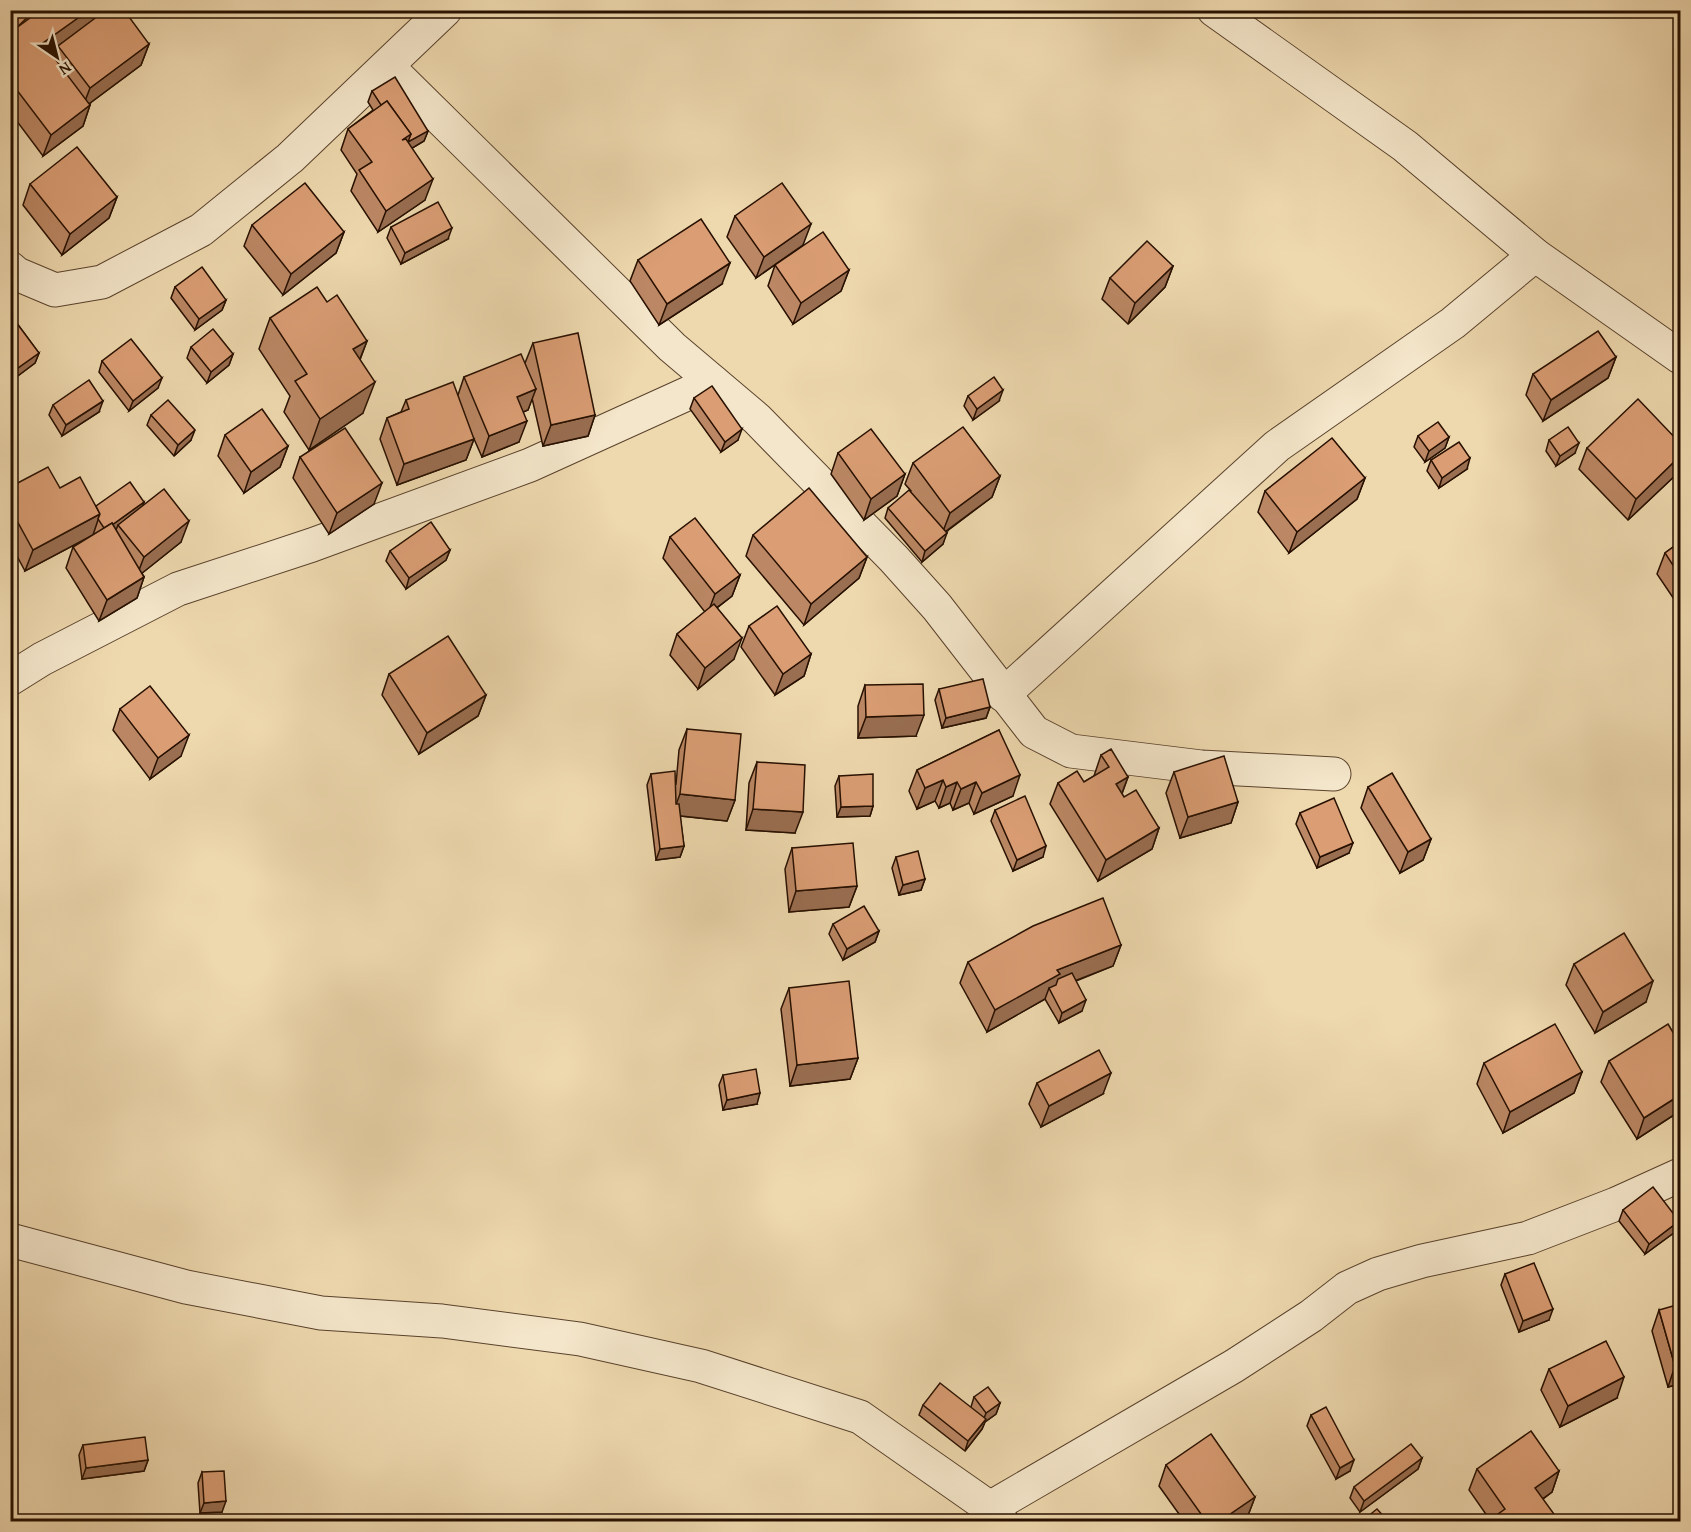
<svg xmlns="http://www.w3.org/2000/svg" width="1691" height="1532" font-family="'Gentium Book Plus',serif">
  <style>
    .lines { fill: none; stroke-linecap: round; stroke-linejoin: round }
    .minor-casing { stroke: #59422c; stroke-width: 35 }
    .minor { stroke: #f4e6ca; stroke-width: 33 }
    .wall { fill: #bb8764; stroke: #271000; stroke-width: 1.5; fill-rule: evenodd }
    .shaded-wall { fill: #996e51; stroke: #271000; stroke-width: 1.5 }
    .building { fill: #da9d74; stroke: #271000; stroke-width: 1.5 }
  </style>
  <rect width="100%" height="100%" fill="#eed8ae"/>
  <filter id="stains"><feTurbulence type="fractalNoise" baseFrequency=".00333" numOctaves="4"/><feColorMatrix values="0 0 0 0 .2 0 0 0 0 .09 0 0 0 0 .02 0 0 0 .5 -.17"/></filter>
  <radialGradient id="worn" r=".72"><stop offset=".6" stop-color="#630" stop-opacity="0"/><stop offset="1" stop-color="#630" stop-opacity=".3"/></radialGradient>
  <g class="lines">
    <!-- minor casing -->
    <g class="minor-casing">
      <g id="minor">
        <polyline points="1214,10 1405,146 1535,255 1680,357"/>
        <polyline points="387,66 672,347 757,419 894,559 937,607 1034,732 1071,751 1201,767 1334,774"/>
        <polyline points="10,268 17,274 55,290 102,282 201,230 290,158 445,10"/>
        <polyline points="10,679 42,659 178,589 312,545 530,465 713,382"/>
        <polyline points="1003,695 1277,446 1453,323 1535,255"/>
        <polyline points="10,1240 186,1287 321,1313 442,1321 580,1339 701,1366 860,1417 990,1508 1002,1522"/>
        <polyline points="990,1508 1234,1366 1311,1316 1347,1288 1378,1274 1422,1261 1528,1238 1616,1204 1680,1175"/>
      </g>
    </g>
    <!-- minor -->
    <use href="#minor" class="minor"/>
  </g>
  <!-- wall -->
  <g class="wall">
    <path d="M10,10L31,17L103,13L149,44L141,65L90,103V105L83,126L43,156L10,112ZM57,48L54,57L51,53Z"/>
    <polygon points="372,91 428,131 424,141 412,148 425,200 378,232 351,191 357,174 341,150 348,129 373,110 368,102"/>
    <polygon points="30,184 117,197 109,218 62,255 23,205"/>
    <polygon points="735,216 803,245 756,278 727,237"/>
    <polygon points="252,225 344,232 336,253 283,295 244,246"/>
    <polygon points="391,227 448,239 401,264 387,238"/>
    <polygon points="638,260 722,284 659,325 630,281"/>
    <polygon points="775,265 849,270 841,291 793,324 768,286"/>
    <polygon points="1173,266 1165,287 1128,324 1102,299 1110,278"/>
    <polygon points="175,287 226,300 222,310 195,330 171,298"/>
    <polygon points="327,302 367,341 360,360 363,413 309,450 284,412 290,396 259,349 270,318"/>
    <polygon points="10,314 39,353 35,363 11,381"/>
    <polygon points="533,343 595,415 588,436 543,446 532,398 528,410 523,412 519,442 482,457 474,439 466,460 397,485 380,439 387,418 401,412 406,400 458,395 464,377 525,363"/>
    <polygon points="191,347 233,354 229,365 207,383 187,358"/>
    <polygon points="1616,357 1608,378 1543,421 1526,395 1533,374"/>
    <polygon points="102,361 158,388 129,411 99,372"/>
    <polygon points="968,396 999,401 973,420 964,406"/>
    <polygon points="694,398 738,440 721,452 690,409"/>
    <polygon points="53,405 99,412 62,436 49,415"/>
    <polygon points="151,415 191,440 174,456 147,425"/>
    <polygon points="225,435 288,446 280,467 244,493 218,456"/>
    <polygon points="1418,436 1449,437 1445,448 1425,462 1414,447"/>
    <polygon points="1549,440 1575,453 1556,466 1546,451"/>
    <polygon points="1587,448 1680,471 1628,520 1579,469"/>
    <polygon points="838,453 905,474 897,496 864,520 831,474"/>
    <polygon points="300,457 374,504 329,534 293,478"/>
    <polygon points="1431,460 1467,469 1439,488 1427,471"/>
    <polygon points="913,463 1000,476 992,497 946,532 943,544 922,562 885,518 888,508 911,491 905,484"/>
    <polygon points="1365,478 1357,499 1289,553 1258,512 1265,491"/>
    <polygon points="10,487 60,488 96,506 144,502 143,506 181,542 142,573 144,577 137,598 99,621 66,568 73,547 91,536 25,571 10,543"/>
    <polygon points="753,535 867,557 859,578 804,625 746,556"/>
    <polygon points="670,537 740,575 732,596 717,608 734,659 698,689 670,655 677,634 705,612 663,558"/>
    <polygon points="1680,542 1680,608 1657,574 1665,553"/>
    <polygon points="450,550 446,560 406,589 386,561 390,551"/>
    <polygon points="749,626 811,654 804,676 775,695 741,647"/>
    <polygon points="389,674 486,695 478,716 419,754 382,695"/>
    <polygon points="865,685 916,736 858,738 858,706"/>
    <polygon points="939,689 990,707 986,718 942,728 935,700"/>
    <polygon points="120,709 181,756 150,779 113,730"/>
    <polygon points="687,729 735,800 727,821 680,816 684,846 680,857 656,860 647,785 651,774 676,784 679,750"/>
    <polygon points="999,730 1013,796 974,814 969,803 953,810 950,803 939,808 935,801 917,809 909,791 917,770"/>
    <polygon points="1101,755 1128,777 1122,794 1124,797 1159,828 1152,849 1098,881 1050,804 1058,783 1084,782 1094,776"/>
    <polygon points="757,762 795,833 746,830 749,783"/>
    <polygon points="1174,772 1238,802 1231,823 1180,838 1166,793"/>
    <polygon points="839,776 873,806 870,816 837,817 835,786"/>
    <polygon points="1368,787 1431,839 1423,860 1400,873 1361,808"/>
    <polygon points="995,810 1043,857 1013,871 991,821"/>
    <polygon points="1300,813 1349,853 1317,868 1296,824"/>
    <polygon points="792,848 857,886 849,907 789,912 785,869"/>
    <polygon points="896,857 925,879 921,890 899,895 892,868"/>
    <polygon points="833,924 879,931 875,942 843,960 829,934"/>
    <polygon points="1121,945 1113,966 1076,981 1082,1011 1059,1023 1045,999 987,1032 960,983 968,962"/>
    <polygon points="1574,964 1646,1002 1595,1033 1566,985"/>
    <polygon points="789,988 858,1058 850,1079 790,1086 781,1009"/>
    <polygon points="1680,1044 1680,1111 1637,1139 1601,1082 1609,1061"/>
    <polygon points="1484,1063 1582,1072 1574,1093 1503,1133 1477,1084"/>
    <polygon points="723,1075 757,1104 723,1110 719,1085"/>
    <polygon points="1037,1083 1103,1094 1041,1127 1029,1104"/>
    <polygon points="1623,1210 1675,1232 1645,1254 1619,1221"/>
    <polygon points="1505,1274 1549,1320 1519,1332 1501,1285"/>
    <polygon points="1659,1310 1680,1384 1668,1387 1652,1331"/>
    <polygon points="1549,1369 1617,1398 1560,1427 1541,1390"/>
    <polygon points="974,1397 1000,1403 996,1414 985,1422 982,1429 965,1451 919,1415 923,1405 971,1407"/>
    <polygon points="1311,1415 1350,1471 1336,1479 1307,1426"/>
    <polygon points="83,1445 148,1460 144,1471 82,1479 79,1455"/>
    <polygon points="1422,1458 1418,1469 1360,1512 1350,1498 1354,1487"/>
    <polygon points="1166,1465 1255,1497 1247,1518 1243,1521 1184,1521 1159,1486"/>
    <polygon points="1477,1469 1559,1471 1552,1492 1543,1499 1490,1520 1469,1490"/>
    <polygon points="202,1472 222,1512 200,1513 198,1483"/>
  </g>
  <!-- shaded-wall -->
  <g class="shaded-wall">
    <polygon points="89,10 104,10 101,17 58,46 57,48 35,64 43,43"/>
    <polygon points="33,12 26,33 15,29"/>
    <polygon points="149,44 141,65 82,109 90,88"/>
    <polygon points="90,105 83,126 43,156 51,135"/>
    <polygon points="428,131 424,141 404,153 402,140 411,134"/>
    <polygon points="433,179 425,200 378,232 386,211"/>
    <polygon points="117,197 109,218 62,255 70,234"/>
    <polygon points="811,224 803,245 756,278 764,257"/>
    <polygon points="452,228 448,239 401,264 405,253"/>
    <polygon points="344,232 336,253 283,295 291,274"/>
    <polygon points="730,263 722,284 659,325 667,304"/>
    <polygon points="1173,266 1165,287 1128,324 1135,303"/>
    <polygon points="849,270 841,291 793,324 801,303"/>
    <polygon points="226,300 222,310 195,330 199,319"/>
    <polygon points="367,341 355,371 353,349"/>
    <polygon points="39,353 35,363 11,381 15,370"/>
    <polygon points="233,354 229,365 207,383 211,372"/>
    <polygon points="1616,357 1608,378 1543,421 1551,400"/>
    <polygon points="162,378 158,388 129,411 133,401"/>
    <polygon points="375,382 363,413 309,450 320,419"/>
    <polygon points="536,389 528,410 509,418 517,397"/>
    <polygon points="1003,390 999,401 973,420 977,409"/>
    <polygon points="103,401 99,412 62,436 66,425"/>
    <polygon points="595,415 588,436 543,446 551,425"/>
    <polygon points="527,421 519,442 482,457 489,436"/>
    <polygon points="742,429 738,440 721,452 725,442"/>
    <polygon points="195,430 191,440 174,456 178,445"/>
    <polygon points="1449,437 1445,448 1425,462 1429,451"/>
    <polygon points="474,439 466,460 397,485 404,464"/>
    <polygon points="1579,443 1575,453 1556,466 1560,456"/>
    <polygon points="288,446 280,467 244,493 251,472"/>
    <polygon points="1680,456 1680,471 1628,520 1636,499"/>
    <polygon points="1470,458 1467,469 1439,488 1442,478"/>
    <polygon points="905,474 897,496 864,520 871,499"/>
    <polygon points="1000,476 992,497 942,534 950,513"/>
    <polygon points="1365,478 1357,499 1289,553 1297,532"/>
    <polygon points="382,483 374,504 329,534 337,513"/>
    <polygon points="144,502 140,513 118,525 116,530 101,540 105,530"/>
    <polygon points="100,514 93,535 25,571 33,550"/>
    <polygon points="189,521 181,542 136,578 144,557"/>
    <polygon points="947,533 943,544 922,562 925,551"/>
    <polygon points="450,550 446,560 406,589 409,578"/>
    <polygon points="867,557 859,578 804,625 811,604"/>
    <polygon points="740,575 732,596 707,615 715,594"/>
    <polygon points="144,577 137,598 99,621 107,600"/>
    <polygon points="742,638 734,659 698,689 705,668"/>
    <polygon points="811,654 804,676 775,695 783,674"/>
    <polygon points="486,695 478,716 419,754 427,733"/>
    <polygon points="990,707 986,718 942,728 946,718"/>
    <polygon points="924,715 916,736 858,738 866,717"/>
    <polygon points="189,735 181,756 150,779 158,758"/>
    <polygon points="1020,775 1013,796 974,814 982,793"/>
    <polygon points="1128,777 1120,798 1116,784"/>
    <polygon points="943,780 935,801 917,809 925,788"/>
    <polygon points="957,782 950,803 939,808 946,787"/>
    <polygon points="976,782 969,803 953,810 961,789"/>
    <polygon points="680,794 735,800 727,821 672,815"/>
    <polygon points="1238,802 1231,823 1180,838 1188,817"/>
    <polygon points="873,806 870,816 837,817 841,807"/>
    <polygon points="753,809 803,812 795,833 746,830"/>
    <polygon points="1159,828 1152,849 1098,881 1106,860"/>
    <polygon points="1431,839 1423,860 1400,873 1408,852"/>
    <polygon points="1353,843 1349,853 1317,868 1320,857"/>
    <polygon points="684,846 680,857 656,860 660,849"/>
    <polygon points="1046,846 1043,857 1013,871 1017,860"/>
    <polygon points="925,879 921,890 899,895 903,885"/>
    <polygon points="857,886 849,907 789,912 796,891"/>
    <polygon points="879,931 875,942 843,960 847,949"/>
    <polygon points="1121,945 1113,966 1054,989 1049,988 1045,999 987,1032 995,1010 1057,970"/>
    <polygon points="1653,981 1646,1002 1595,1033 1603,1012"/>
    <polygon points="1086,1000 1082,1011 1059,1023 1062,1013"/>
    <polygon points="858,1058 850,1079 790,1086 797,1065"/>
    <polygon points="1582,1072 1574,1093 1503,1133 1510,1112"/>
    <polygon points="1111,1073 1103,1094 1041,1127 1049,1106"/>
    <polygon points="760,1093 757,1104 723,1110 727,1100"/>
    <polygon points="1680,1095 1680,1111 1637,1139 1644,1118"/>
    <polygon points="1679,1221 1675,1232 1645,1254 1649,1244"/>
    <polygon points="1553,1309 1549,1320 1519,1332 1523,1321"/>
    <polygon points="1680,1365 1680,1384 1668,1387 1675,1366"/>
    <polygon points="1624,1377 1617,1398 1560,1427 1568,1406"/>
    <polygon points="1000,1403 996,1414 985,1422 982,1429 965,1451 968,1441 982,1424 986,1413"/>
    <polygon points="1422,1458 1418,1469 1360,1512 1364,1501"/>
    <polygon points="148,1460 144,1471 82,1479 86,1468"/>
    <polygon points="1354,1460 1350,1471 1336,1479 1340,1468"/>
    <polygon points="1559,1471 1552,1492 1528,1509 1535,1488"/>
    <polygon points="1255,1497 1247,1518 1243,1521 1220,1521"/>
    <polygon points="226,1501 222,1512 200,1513 204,1503"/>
  </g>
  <!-- building -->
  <g class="building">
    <polygon points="10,10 32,10 33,12 15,29 41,10 89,10 43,43 90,105 51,135 10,81 10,67 16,63 10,55"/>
    <polygon points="106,10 124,10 149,44 90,88 58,46"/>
    <polygon points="395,77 428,131 408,142 411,134 387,101 381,105 372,91"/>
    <polygon points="387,101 411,134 402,140 406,139 433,179 386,211 359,170 372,162 348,129"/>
    <polygon points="77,147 117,197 70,234 30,184"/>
    <polygon points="305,183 344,232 291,274 252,225"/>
    <polygon points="782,183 811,224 764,257 735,216"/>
    <polygon points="438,202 452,228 405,253 391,227"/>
    <polygon points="701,219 730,263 667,304 638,260"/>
    <polygon points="823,232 849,270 801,303 775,265"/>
    <polygon points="1147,241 1173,266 1135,303 1110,278"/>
    <polygon points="202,267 226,300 199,319 175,287"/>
    <polygon points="317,287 327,302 337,295 367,341 353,349 375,382 320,419 295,381 307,374 270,318"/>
    <polygon points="10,314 39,353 15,370 10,365"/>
    <polygon points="213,329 233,354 211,372 191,347"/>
    <polygon points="1598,331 1616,357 1551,400 1533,374"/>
    <polygon points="578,333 595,415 551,425 533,343"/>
    <polygon points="131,339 162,378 133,401 102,361"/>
    <polygon points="521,354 536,389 517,397 527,421 489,436 464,377"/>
    <polygon points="994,377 1003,390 977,409 968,396"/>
    <polygon points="89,380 103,401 66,425 53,405"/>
    <polygon points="453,382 474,439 404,464 387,418 409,409 406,400"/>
    <polygon points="712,386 742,429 725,442 694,398"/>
    <polygon points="1638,399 1680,443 1680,456 1636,499 1587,448"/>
    <polygon points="168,400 195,430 178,445 151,415"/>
    <polygon points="262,409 288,446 251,472 225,435"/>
    <polygon points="1438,422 1449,437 1429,451 1418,436"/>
    <polygon points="963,427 1000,476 950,513 913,463"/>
    <polygon points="1568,427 1579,443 1560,456 1549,440"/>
    <polygon points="345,428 382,483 337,513 300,457"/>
    <polygon points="871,429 905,474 871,499 838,453"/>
    <polygon points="1332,438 1365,478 1297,532 1265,491"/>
    <polygon points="1459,442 1470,458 1442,478 1431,460"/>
    <polygon points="48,467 60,488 80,477 100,514 33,550 10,508 10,487"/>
    <polygon points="130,482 144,502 112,525 112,523 104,528 98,519 100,514 96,506"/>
    <polygon points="809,488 867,557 811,604 753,535"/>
    <polygon points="164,489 189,521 144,557 118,525"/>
    <polygon points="909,490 947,533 925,551 888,508"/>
    <polygon points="695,518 740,575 715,594 670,537"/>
    <polygon points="431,522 450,550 409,578 390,551"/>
    <polygon points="112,523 144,577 107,600 73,547"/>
    <polygon points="1680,542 1680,576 1665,553"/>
    <polygon points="714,604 742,638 705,668 677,634"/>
    <polygon points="777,606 811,654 783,674 749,626"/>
    <polygon points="448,636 486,695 427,733 389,674"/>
    <polygon points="983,679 990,707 946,718 939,689"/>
    <polygon points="923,684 924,715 866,717 865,685"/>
    <polygon points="150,686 189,735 158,758 120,709"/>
    <polygon points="687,729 741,734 735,800 680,794"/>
    <polygon points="999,730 1020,775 982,793 976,782 961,789 957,782 946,787 943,780 925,788 917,770"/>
    <polygon points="1111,749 1128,777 1116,784 1124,797 1136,790 1159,828 1106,860 1058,783 1077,771 1084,782 1109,767 1101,755"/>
    <polygon points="1224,756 1238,802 1188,817 1174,772"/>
    <polygon points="757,762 805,765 803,812 753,809"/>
    <polygon points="675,771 676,804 679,804 684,846 660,849 651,774"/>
    <polygon points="1392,773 1431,839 1408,852 1368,787"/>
    <polygon points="873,774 873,806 841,807 839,776"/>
    <polygon points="1025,796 1046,846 1017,860 995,810"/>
    <polygon points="1334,798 1353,843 1320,857 1300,813"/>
    <polygon points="853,843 857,886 796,891 792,848"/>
    <polygon points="918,851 925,879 903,885 896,857"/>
    <polygon points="1103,898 1121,945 1057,970 1060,974 995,1010 968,962 1033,926"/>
    <polygon points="864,906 879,931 847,949 833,924"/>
    <polygon points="1624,933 1653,981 1603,1012 1574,964"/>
    <polygon points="1072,973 1086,1000 1062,1013 1049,988 1056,985 1058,979"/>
    <polygon points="849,981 858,1058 797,1065 789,988"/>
    <polygon points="1555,1024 1582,1072 1510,1112 1484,1063"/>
    <polygon points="1668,1024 1680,1044 1680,1095 1644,1118 1609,1061"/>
    <polygon points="1099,1050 1111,1073 1049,1106 1037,1083"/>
    <polygon points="756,1069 760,1093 727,1100 723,1075"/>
    <polygon points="1653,1187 1679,1221 1649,1244 1623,1210"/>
    <polygon points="1534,1263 1553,1309 1523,1321 1505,1274"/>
    <polygon points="1680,1304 1680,1365 1675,1366 1659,1310"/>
    <polygon points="1606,1341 1624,1377 1568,1406 1549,1369"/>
    <polygon points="940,1383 986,1419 968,1441 923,1405"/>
    <polygon points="988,1387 1000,1403 986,1413 974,1397"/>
    <polygon points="1326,1407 1354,1460 1340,1468 1311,1415"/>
    <polygon points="1531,1431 1559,1471 1535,1488 1559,1521 1488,1521 1505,1509 1477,1469"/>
    <polygon points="1211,1434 1255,1497 1220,1521 1206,1521 1166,1465"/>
    <polygon points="145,1437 148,1460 86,1468 83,1445"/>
    <polygon points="1411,1444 1422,1458 1364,1501 1354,1487"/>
    <polygon points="224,1471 226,1501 204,1503 202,1472"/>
    <polygon points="1377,1509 1388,1521 1362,1521"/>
  </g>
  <!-- margin -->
  <rect width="1691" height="1532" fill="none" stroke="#eed8ae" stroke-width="36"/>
  <rect x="12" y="12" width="1667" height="1508" fill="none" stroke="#271000" stroke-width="3"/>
  <rect x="18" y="18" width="1655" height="1496" fill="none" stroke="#271000" stroke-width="1.5"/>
  <!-- north arrow -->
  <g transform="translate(57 57) rotate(145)" stroke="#f4e6ca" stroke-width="4.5" paint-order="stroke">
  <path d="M0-4.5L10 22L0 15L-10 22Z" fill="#271000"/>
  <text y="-9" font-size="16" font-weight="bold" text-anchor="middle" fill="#271000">N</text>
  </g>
  <rect width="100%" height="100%" filter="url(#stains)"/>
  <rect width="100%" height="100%" fill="url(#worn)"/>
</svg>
